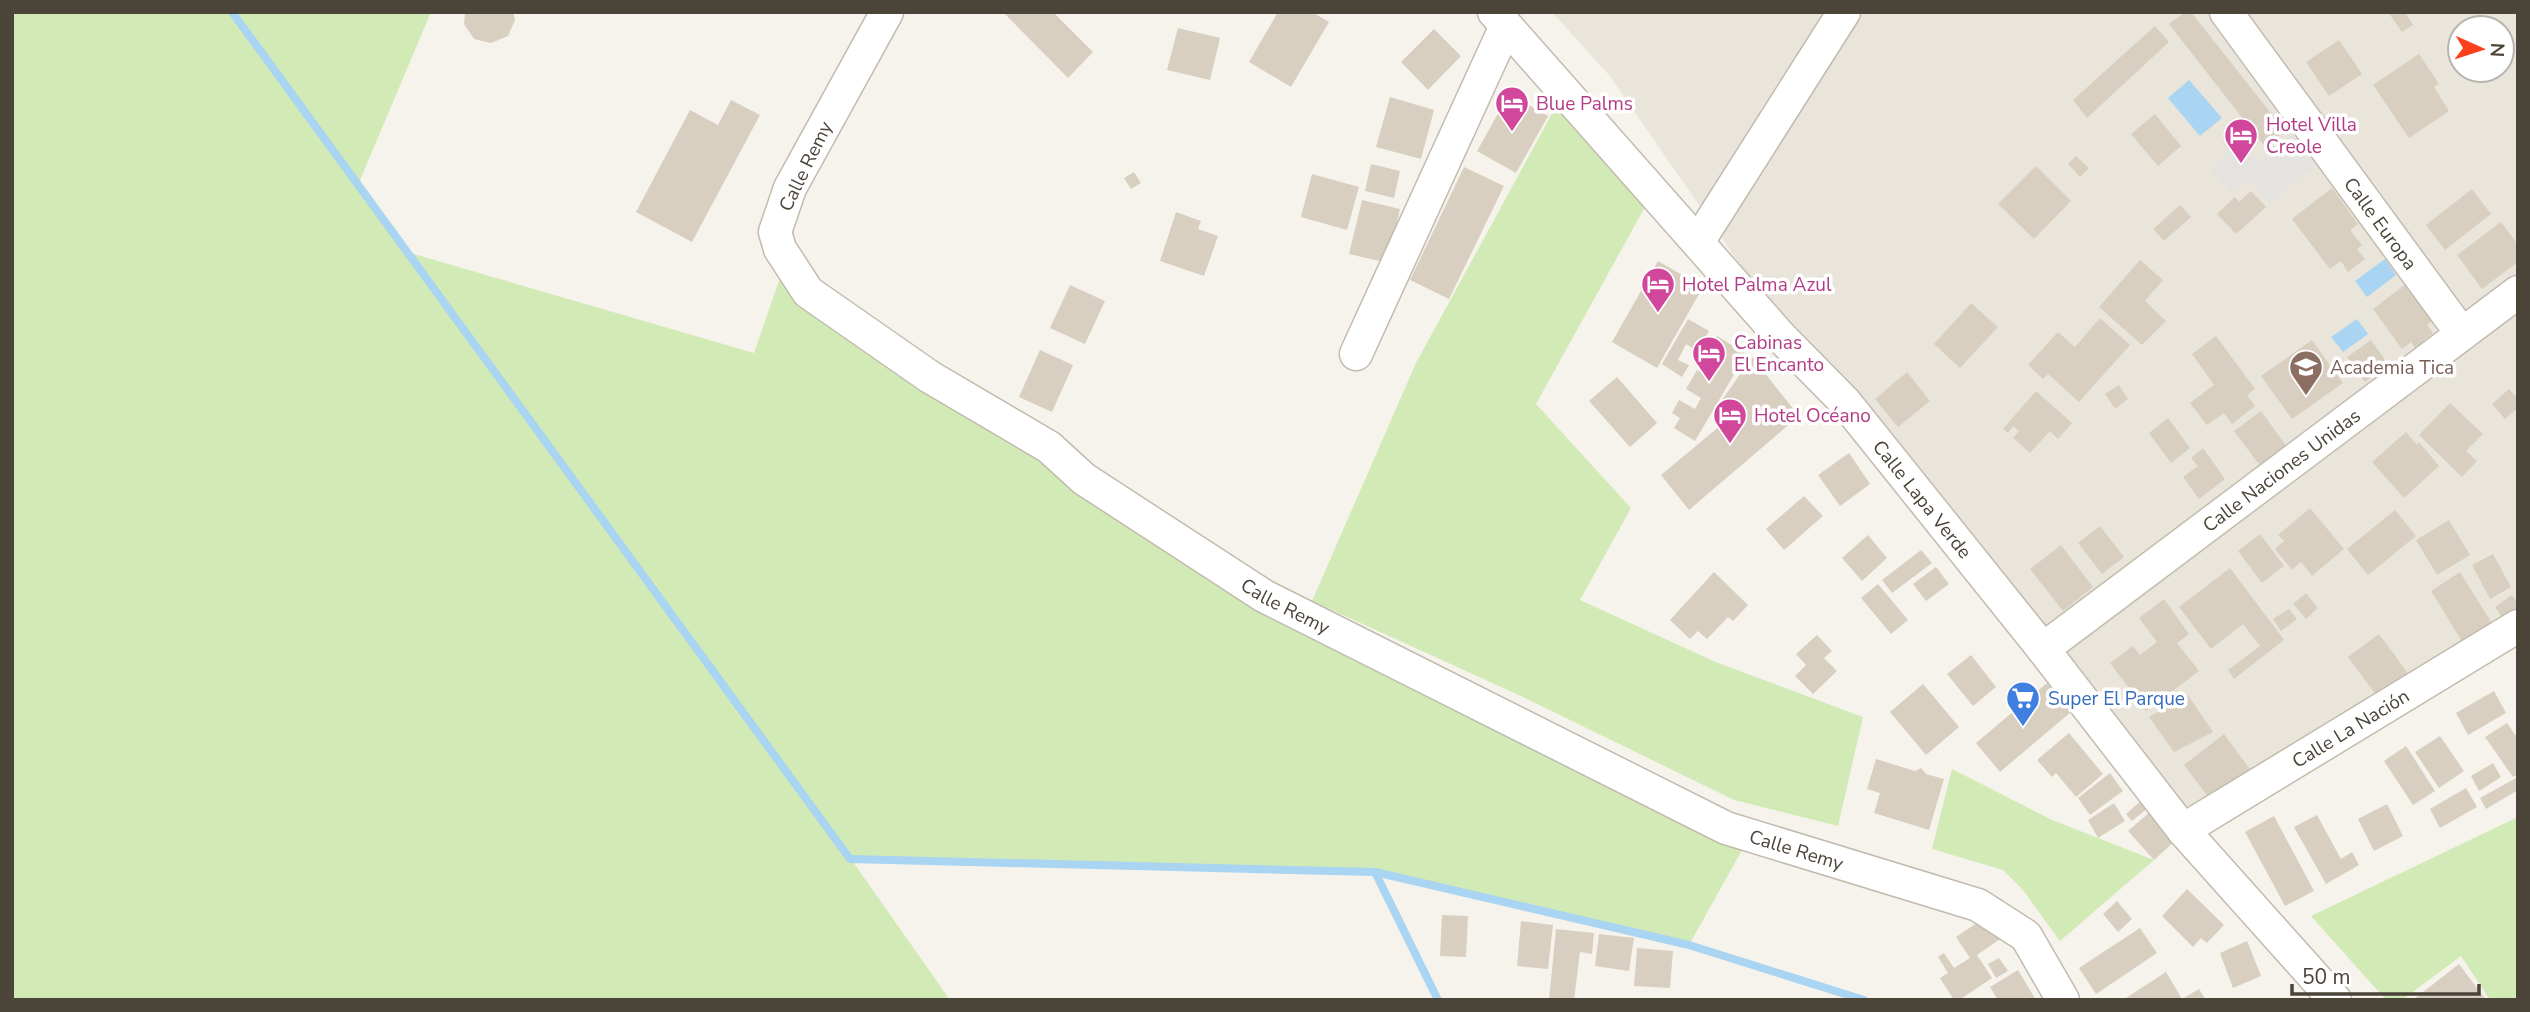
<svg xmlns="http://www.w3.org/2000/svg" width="2530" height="1012" font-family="'Nunito Sans',sans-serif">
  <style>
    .residential { fill: #eae5da; fill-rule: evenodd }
    .green { fill: #d2eab5 }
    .parking { fill: #e5e3e0 }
    .water { fill: #a9d4f2 }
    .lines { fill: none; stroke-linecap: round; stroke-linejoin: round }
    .stream { stroke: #a9d4f2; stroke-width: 8 }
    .building { fill: #d8cfc1 }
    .minor-casing { stroke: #c2bbae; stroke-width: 35 }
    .minor { stroke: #fff; stroke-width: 32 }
    .labels { text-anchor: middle; stroke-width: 7; stroke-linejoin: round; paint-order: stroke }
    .hotel-label { font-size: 19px; fill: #b23c85; stroke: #fff; text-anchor: start }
    .street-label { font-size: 19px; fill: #4b4439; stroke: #fff }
    .education-label { font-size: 19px; fill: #785e54; stroke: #fff; text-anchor: start }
    .shop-label { font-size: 19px; fill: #366cbe; stroke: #fff; text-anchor: start }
  </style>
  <rect width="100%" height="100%" fill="#f6f3ec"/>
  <!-- residential -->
  <path class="residential" d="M1552,12H2518V635L2197,833L1786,331L1609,75ZM2460,28H2502V70H2460Z"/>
  <!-- green -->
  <g class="green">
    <polygon points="12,12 431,12 358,185 407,252 754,353 781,275 1254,590 1751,834 1689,945 1375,872 851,859 950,1000 12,1000"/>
    <polygon points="1560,99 1650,198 1536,404 1631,508 1580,600 1718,663 1863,717 1838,826 1734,800 1523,697 1312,601 1416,363"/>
    <polygon points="1952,769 2052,820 2154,860 2060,941 2023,890 2003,870 1932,849"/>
    <polygon points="2518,817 2518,1000 2490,1000 2461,956 2402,1000 2386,1000 2311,916"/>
  </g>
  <!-- parking -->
  <polygon class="parking" points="2294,132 2321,162 2270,203 2250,180 2232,193 2209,169 2238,142 2258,163"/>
  <!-- water -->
  <g class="water">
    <polygon points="2189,80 2222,118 2200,136 2168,98"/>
    <polygon points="2385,259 2396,275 2367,297 2355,281"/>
    <polygon points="2357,319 2368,334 2343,352 2331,337"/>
  </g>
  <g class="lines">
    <!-- stream -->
    <g class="stream">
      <polyline points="232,12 850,859 1375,872 1689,945 1864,1000"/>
      <polyline points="1375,872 1438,1000"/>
    </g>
  </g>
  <!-- building -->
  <g class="building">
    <polygon points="465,12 513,12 515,20 508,36 491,43 474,39 464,24"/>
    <polygon points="1003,12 1053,12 1093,52 1068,78"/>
    <polygon points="1278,12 1312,12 1329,22 1291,87 1249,62"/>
    <polygon points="2185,12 2191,12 2285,131 2265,147 2169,24"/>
    <polygon points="2388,12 2405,12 2413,25 2402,32"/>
    <polygon points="2155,26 2169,42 2087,118 2073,100"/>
    <polygon points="1178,28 1220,38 1210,80 1167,70"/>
    <polygon points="1434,29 1461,56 1428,90 1401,62"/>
    <polygon points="2339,40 2362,74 2329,96 2306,62"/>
    <polygon points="2419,54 2439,84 2434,87 2449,111 2409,138 2373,85"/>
    <polygon points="1509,94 1548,116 1516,173 1477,151"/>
    <polygon points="1390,97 1434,110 1421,159 1376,147"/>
    <polygon points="731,100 760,115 692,242 636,212 690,110 718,125"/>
    <polygon points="2155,114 2181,146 2158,166 2131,134"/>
    <polygon points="2076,156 2089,168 2080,177 2068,164"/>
    <polygon points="1371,164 1400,171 1394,198 1365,191"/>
    <polygon points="2036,166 2071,201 2034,239 1998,204"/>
    <polygon points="1464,167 1504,186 1449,299 1410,280"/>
    <polygon points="1134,172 1141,183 1131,189 1124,178"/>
    <polygon points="1312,174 1359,187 1347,230 1301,217"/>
    <polygon points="2332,188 2358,224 2350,230 2362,245 2357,249 2365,259 2348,272 2341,261 2330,269 2292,219"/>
    <polygon points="2472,189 2491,214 2445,250 2426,225"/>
    <polygon points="2251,191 2266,207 2236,234 2217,214 2235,197 2239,202"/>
    <polygon points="1362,200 1400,209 1388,263 1349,254"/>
    <polygon points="2180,205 2191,217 2164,241 2153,229"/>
    <polygon points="1176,212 1201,221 1198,229 1218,236 1204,276 1160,261"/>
    <polygon points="2501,222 2518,245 2518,262 2482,289 2457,255"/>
    <polygon points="2140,260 2163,280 2145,301 2166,321 2142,345 2099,307"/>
    <polygon points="1658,261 1703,287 1657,368 1612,342"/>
    <polygon points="2407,283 2434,319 2427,325 2433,333 2415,348 2411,342 2402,349 2373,309"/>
    <polygon points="1070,285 1105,301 1085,344 1050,328"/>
    <polygon points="1971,303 1998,327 1960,368 1934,344"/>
    <polygon points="2100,318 2130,345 2079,402 2048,374 2043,379 2028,365 2058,332 2075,347"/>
    <polygon points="1688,319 1709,331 1697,351 1686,344 1678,360 1689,365 1682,377 1662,364"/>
    <polygon points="1717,336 1746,354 1695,441 1674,428 1680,418 1672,413 1679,400 1695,409 1701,398 1686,389 1697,370 1711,378 1718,365 1704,357"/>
    <polygon points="2216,336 2255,389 2247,395 2255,406 2232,424 2224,413 2207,425 2190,403 2214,385 2192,354"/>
    <polygon points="2312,340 2343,383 2292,419 2261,376"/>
    <polygon points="2371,340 2388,364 2365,382 2347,357"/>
    <polygon points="1040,350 1073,365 1052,412 1019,397"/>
    <polygon points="1752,357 1799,416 1689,510 1661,475 1733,415 1720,403"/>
    <polygon points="1907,372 1930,401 1898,427 1875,399"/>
    <polygon points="1617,377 1657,423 1630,447 1589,401"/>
    <polygon points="2119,385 2128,399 2115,409 2105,394"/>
    <polygon points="2509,389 2518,399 2518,408 2505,419 2492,404"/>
    <polygon points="2036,391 2072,423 2058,439 2050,431 2030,453 2013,438 2019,431 2013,426 2008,433 2003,429"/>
    <polygon points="2450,403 2483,434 2466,451 2477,461 2462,477 2419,435"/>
    <polygon points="2261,411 2287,447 2261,467 2234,431"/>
    <polygon points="2168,418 2190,448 2171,463 2149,433"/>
    <polygon points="2406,432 2417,445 2419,442 2439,466 2404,498 2372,462"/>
    <polygon points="2203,448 2225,479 2199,499 2183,477 2198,466 2191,458"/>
    <polygon points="1849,453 1870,484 1840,506 1818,475"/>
    <polygon points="1804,496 1823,516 1784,550 1766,529"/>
    <polygon points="2310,508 2344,549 2312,576 2301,562 2292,570 2275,549 2284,541 2278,535"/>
    <polygon points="2395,510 2416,536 2368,575 2347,549"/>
    <polygon points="2449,520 2470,555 2437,575 2416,540"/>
    <polygon points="2100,526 2124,557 2102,574 2078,543"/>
    <polygon points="2260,534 2284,566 2262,583 2238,551"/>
    <polygon points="1868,535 1887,558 1862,581 1842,558"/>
    <polygon points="2061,545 2093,587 2063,611 2030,569"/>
    <polygon points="1921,550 1932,563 1892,593 1882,580"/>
    <polygon points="2493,554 2511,587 2490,599 2472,565"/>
    <polygon points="1936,567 1949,584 1926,601 1913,584"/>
    <polygon points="2230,568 2284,640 2234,679 2228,670 2260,646 2243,624 2211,649 2179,607"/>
    <polygon points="1714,572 1748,605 1733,621 1728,617 1707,639 1698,631 1690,639 1670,620"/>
    <polygon points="2460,572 2493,625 2463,643 2431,591"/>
    <polygon points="1878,584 1908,620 1891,634 1861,598"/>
    <polygon points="2306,593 2318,608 2306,619 2293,604"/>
    <polygon points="2512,595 2518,604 2518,618 2507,625 2495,607"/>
    <polygon points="2164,599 2189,634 2177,643 2199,671 2146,711 2110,663 2133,646 2140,655 2157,642 2139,618"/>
    <polygon points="2289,609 2297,619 2281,631 2273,619"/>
    <polygon points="2379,634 2416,684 2385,707 2348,657"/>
    <polygon points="1817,635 1832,651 1824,658 1837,671 1813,694 1795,676 1806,665 1796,654"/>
    <polygon points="1971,655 1996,687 1973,706 1947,674"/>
    <polygon points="2047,683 2071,712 2000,772 1976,743"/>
    <polygon points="1923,684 1959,727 1926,755 1890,712"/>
    <polygon points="2494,691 2506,713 2468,735 2456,713"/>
    <polygon points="2188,695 2213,732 2174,752 2149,717"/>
    <polygon points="2507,723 2518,739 2518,774 2513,777 2485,737"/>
    <polygon points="2069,733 2103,774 2076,797 2056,773 2052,777 2037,760"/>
    <polygon points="2224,734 2252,772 2213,803 2184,765"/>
    <polygon points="2440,736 2464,771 2439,788 2415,752"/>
    <polygon points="2406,746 2435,791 2413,805 2384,761"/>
    <polygon points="1876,759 1915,771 1921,768 1926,774 1944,779 1929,830 1874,813 1880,793 1867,789"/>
    <polygon points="2493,763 2501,777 2479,791 2471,776"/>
    <polygon points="2110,773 2123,791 2090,815 2078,798"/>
    <polygon points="2518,777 2518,790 2486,809 2480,798"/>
    <polygon points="2466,788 2477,807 2440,828 2430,809"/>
    <polygon points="2143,799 2149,807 2132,821 2126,814"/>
    <polygon points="2114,803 2125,821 2098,838 2088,820"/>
    <polygon points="2387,804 2403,836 2374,851 2358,819"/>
    <polygon points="2151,811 2177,839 2154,860 2128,831"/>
    <polygon points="2317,815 2341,859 2352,852 2359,865 2326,884 2294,827"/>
    <polygon points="2274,816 2314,891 2285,906 2245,832"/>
    <polygon points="2187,889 2224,925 2207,943 2201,938 2193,947 2162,916"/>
    <polygon points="2117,901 2132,919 2118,932 2103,914"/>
    <polygon points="1442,915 1468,916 1466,957 1440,956"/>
    <polygon points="1989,915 2003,937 1977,955 1992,978 1959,1000 1954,1000 1940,978 1948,973 1938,957 1944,953 1954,968 1970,958 1956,937"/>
    <polygon points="1521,921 1553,925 1548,969 1517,966"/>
    <polygon points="2140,928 2157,953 2096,994 2079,968"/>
    <polygon points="1556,929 1594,933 1592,954 1580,952 1574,1000 1549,1000"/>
    <polygon points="1599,934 1634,938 1629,971 1595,966"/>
    <polygon points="2247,941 2261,976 2233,988 2220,953"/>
    <polygon points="1637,948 1673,951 1670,988 1634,986"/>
    <polygon points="1999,958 2008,971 1996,978 1988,964"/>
    <polygon points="2459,964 2486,1000 2413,1000"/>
    <polygon points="2018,970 2036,1000 1998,1000 1990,987"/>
    <polygon points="2166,972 2182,999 2199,989 2206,1000 2123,1000"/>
  </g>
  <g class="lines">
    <!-- minor casing -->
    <g class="minor-casing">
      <g id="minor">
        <path id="s1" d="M887,12L790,188L775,232L780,249L808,292L930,377L1049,447L1084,479L1264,596L1726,828L1978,905L2026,936L2063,1000"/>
        <path id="s2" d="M1494,12L1781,337L1845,402L2043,649L2183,830L2335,1000"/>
        <path id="s3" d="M2226,12L2462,334"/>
        <polyline points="1698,242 1844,12"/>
        <polyline points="1356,354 1506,26"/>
        <path id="s4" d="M2043,649L2518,292"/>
        <path id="s5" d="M2183,830L2518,626"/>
      </g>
    </g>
    <!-- minor -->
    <use href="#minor" class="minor"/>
  </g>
  <!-- icons -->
  <defs>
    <g id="hotel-pin" transform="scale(1.75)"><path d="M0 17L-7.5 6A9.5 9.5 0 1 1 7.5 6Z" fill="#d1479c" stroke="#fff"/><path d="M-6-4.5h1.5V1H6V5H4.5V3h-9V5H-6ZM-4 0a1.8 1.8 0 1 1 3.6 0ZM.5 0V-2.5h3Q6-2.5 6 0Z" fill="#fff"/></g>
    <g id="school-pin" transform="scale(1.75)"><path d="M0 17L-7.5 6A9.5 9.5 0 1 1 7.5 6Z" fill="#8d6e63" stroke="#fff"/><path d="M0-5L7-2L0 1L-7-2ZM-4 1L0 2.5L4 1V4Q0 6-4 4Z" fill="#fff"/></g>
    <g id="supermarket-pin" transform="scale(1.75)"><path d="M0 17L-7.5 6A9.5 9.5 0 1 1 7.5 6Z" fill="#3f7fe0" stroke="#fff"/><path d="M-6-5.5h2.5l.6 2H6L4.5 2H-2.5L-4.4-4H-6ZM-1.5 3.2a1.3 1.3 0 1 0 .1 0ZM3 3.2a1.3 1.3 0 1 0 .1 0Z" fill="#fff"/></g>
  </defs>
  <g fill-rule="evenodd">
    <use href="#hotel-pin" x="1512" y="103"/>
    <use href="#hotel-pin" x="2241" y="135"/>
    <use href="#hotel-pin" x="1658" y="284"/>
    <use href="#hotel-pin" x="1709" y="353"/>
    <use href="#school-pin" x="2306" y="367"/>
    <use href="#hotel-pin" x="1730" y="415"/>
    <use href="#supermarket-pin" x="2023" y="698"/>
  </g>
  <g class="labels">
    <!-- hotel labels -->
    <g class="hotel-label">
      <text x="1536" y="110">Blue Palms</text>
      <text x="2266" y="131">Hotel Villa<tspan x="2266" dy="22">Creole</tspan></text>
      <text x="1682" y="291">Hotel Palma Azul</text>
      <text x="1734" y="349">Cabinas<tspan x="1734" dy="22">El Encanto</tspan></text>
      <text x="1754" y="422">Hotel Océano</text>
    </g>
    <!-- street labels -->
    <g class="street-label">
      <text transform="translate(805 166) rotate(-64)" y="7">Calle Remy</text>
      <text dy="7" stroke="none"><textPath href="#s3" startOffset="262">Calle Europa</textPath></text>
      <text dy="7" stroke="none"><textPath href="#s4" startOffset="298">Calle Naciones Unidas</textPath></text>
      <text dy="7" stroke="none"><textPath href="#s2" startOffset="649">Calle Lapa Verde</textPath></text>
      <text dy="7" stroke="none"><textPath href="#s1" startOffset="889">Calle Remy</textPath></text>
      <text dy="7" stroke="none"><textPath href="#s5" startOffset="196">Calle La Nación</textPath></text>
      <text dy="7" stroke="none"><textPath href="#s1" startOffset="1456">Calle Remy</textPath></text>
    </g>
    <!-- education labels -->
    <g class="education-label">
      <text x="2330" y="374">Academia Tica</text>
    </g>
    <!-- shop labels -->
    <g class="shop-label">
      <text x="2048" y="705">Super El Parque</text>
    </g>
  </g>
  <!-- border -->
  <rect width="2530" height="1012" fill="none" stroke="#4b4439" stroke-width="28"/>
  <!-- north arrow -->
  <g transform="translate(2481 49) rotate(93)"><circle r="33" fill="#ffffff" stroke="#b7b4b0" stroke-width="2"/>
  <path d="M0-5L12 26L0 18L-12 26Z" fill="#fc3f1d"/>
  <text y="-10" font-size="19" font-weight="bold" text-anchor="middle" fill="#4b4439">N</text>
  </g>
  <!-- scale -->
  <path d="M2292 984v10h187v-10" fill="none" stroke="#4b4439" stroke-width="3.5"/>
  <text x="2302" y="984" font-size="21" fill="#4b4439" stroke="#ffffff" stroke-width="5" paint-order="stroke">50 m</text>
</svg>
